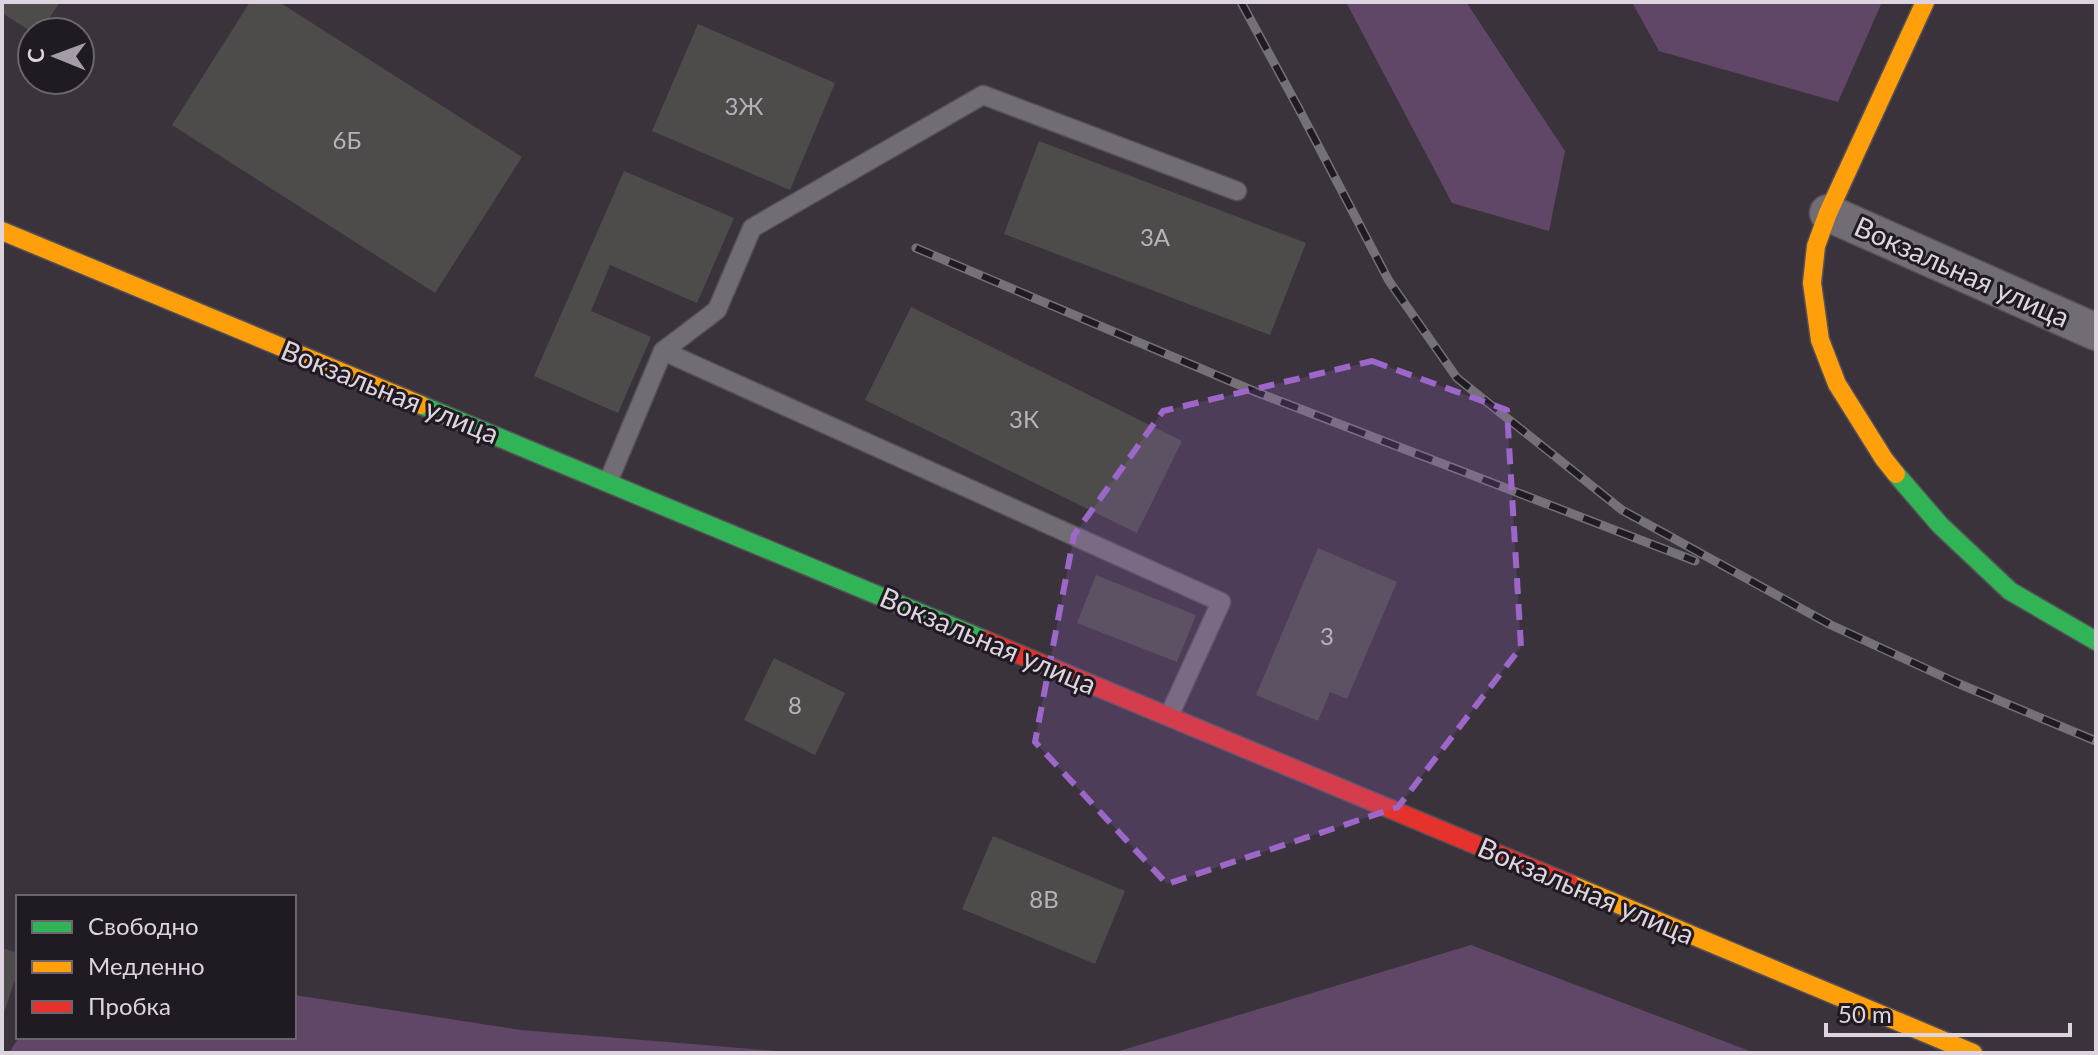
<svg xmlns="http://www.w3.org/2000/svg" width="2098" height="1055" font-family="Lato,sans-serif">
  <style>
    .green { fill: #614767 }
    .building { fill: #4e4c4b }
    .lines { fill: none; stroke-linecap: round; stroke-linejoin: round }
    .lane-casing { stroke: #565058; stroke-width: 21 }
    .street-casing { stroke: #565058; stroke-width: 39 }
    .fast-casing { stroke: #565058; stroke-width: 21 }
    .slow-casing { stroke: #565058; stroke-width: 21 }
    .jam-casing { stroke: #565058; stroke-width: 21 }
    .lane { stroke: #726c74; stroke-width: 18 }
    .street { stroke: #726c74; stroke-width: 36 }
    .fast { stroke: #30b455; stroke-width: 18 }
    .slow { stroke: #ff9f0a; stroke-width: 18 }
    .jam { stroke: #e5322d; stroke-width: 18 }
    .rail-casing { stroke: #767078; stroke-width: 9 }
    .rail { stroke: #201a22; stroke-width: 6; stroke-dasharray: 18; stroke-linecap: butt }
    .marked { fill: #9d67ca; fill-opacity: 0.2; stroke: #9d67ca; stroke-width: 6; stroke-dasharray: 16 10; stroke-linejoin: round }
    .labels { text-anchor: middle; stroke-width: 6; stroke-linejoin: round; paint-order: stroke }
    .number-label { font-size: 24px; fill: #b9b2ba }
    .street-label { font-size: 28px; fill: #ddd4df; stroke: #201a22 }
  </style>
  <rect width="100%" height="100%" fill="#3a333c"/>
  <!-- green -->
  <g class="green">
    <polygon points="1346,2 1466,2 1565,151 1549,231 1452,203"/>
    <polygon points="1632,2 1882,2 1838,102 1659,51"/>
    <polygon points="1471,945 1755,1053 1113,1053"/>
    <polygon points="294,995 521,1030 801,1053 9,1053 19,1037 294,1037"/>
  </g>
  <!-- building -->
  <g class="building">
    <polygon points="2,2 60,2 40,32 32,32 2,13"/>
    <polygon points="250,2 279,2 522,157 435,293 172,125"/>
    <polygon points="698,24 835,83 790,190 652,131"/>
    <polygon points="1039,141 1306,243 1270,335 1004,234"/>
    <polygon points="624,171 734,218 697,303 610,265 591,311 651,337 618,413 534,376"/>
    <polygon points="911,307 1182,441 1137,533 865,400"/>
    <polygon points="1318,548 1397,582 1347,699 1330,692 1318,721 1256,695"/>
    <polygon points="1096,575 1196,615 1177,662 1077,623"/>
    <polygon points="774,658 845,693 815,755 744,720"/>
    <polygon points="993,836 1125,891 1095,964 962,909"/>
    <polygon points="2,948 18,953 18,970 3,1016"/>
  </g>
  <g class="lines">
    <!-- lane casing -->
    <g class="lane-casing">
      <g id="lane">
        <polyline points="663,351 1221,602 1169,716"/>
        <polyline points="608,482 663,351 717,310 752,228 983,95 1237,191"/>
      </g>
    </g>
    <!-- street casing -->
    <g class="street-casing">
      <polyline id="street" points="1828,213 2096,332"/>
    </g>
    <!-- fast casing -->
    <g class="fast-casing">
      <g id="fast">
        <polyline points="421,405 985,640"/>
        <polyline points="1896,474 1940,525 2010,591 2096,641"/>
      </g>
    </g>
    <!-- slow casing -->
    <g class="slow-casing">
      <g id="slow">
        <polyline points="2,231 421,405"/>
        <polyline points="1896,474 1884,459 1837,384 1820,340 1812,283 1816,246 1828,213 1925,2"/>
        <polyline points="1570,884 1973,1053"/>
      </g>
    </g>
    <!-- jam casing -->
    <g class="jam-casing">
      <polyline id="jam" points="985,640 1570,884"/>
    </g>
    <!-- lane -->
    <use href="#lane" class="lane"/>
    <!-- street -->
    <use href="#street" class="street"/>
    <!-- fast -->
    <use href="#fast" class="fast"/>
    <!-- slow -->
    <use href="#slow" class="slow"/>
    <!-- jam -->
    <use href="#jam" class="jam"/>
    <!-- rail casing -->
    <g class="rail-casing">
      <g id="rail">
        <polyline points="1241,2 1300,111 1389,281 1457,378 1622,510 1831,625 1957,683 2096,741"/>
        <polyline points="916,248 1256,392 1695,561"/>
      </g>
    </g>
    <!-- rail -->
    <use href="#rail" class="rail"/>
  </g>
  <!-- marked area -->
  <path class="marked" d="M1372,361L1507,410L1521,647L1398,807L1167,884L1035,742L1074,535L1163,411Z"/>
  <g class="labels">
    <!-- number labels -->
    <g class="number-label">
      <text x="744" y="115">3Ж</text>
      <text x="347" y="149">6Б</text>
      <text x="1155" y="246">3А</text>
      <text x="1024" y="428">3К</text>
      <text x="1327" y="645">3</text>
      <text x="795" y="714">8</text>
      <text x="1044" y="908">8В</text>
    </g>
    <!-- street labels -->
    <g class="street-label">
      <text transform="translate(1962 272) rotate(24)" y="10">Вокзальная улица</text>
      <text transform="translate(390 392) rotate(22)" y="10">Вокзальная улица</text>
      <text transform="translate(988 641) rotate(23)" y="10">Вокзальная улица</text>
      <text transform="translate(1586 891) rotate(23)" y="10">Вокзальная улица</text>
    </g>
  </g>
  <!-- border -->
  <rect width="2098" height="1055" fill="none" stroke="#ddd4df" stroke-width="8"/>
  <!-- legend -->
  <rect x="16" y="895" width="280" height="144" fill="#201a22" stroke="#6c646e" stroke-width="2"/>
  <rect x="32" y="921" width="40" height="12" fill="#30b455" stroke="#6c646e" stroke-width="2"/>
  <text x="88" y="935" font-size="24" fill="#ddd4df">Свободно</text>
  <rect x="32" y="961" width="40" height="12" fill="#ff9f0a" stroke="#6c646e" stroke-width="2"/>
  <text x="88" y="975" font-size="24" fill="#ddd4df">Медленно</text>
  <rect x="32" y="1001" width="40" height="12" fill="#e5322d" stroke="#6c646e" stroke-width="2"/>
  <text x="88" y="1015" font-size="24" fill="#ddd4df">Пробка</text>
  <!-- north arrow -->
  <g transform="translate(56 56) rotate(271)"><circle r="38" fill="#201a22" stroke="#6c646e" stroke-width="2"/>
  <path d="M0-6L14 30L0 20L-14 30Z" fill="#a49ca6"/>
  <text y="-12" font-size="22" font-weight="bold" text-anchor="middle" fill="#ddd4df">С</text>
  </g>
  <!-- scale -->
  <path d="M1826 1023v12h244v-12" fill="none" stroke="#ddd4df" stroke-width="4"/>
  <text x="1838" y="1023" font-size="24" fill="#ddd4df" stroke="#201a22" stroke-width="6" paint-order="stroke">50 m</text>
</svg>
